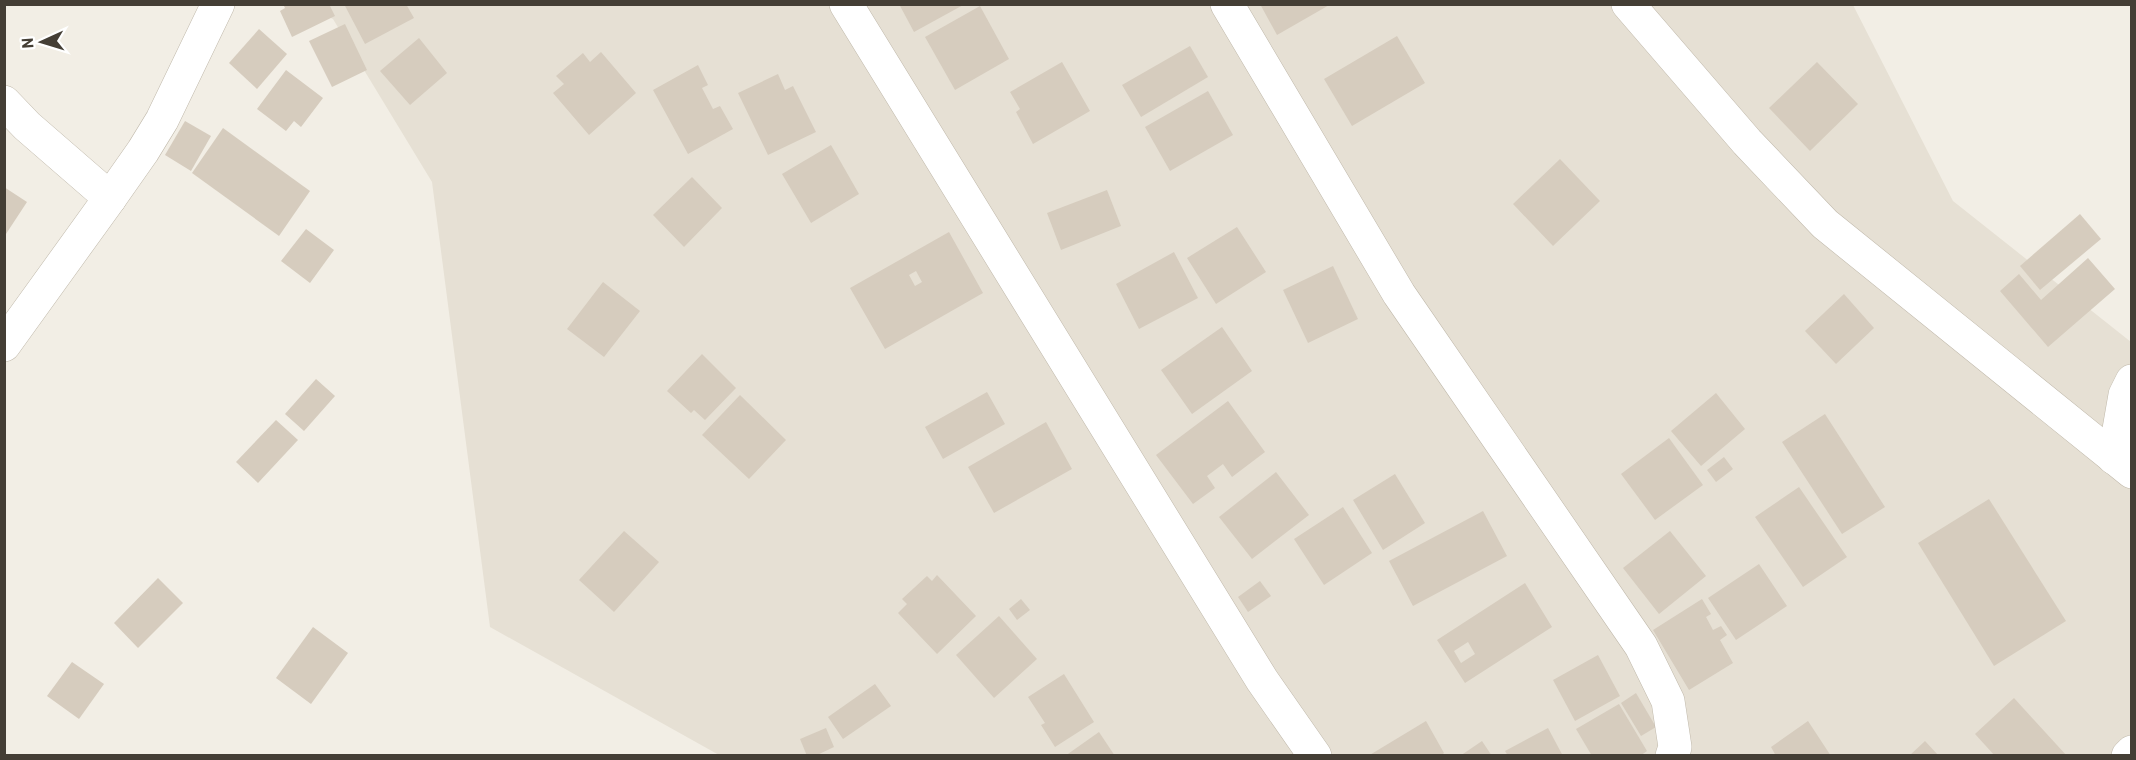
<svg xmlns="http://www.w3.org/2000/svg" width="2136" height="760" font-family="Barlow,sans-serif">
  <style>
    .residential { fill: #e6e0d4 }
    .building { fill: #d6ccbe; fill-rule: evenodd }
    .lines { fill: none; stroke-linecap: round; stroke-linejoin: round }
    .street-casing { stroke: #c0b9ab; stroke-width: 34 }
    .street { stroke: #fff; stroke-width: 33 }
  </style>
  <rect width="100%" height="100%" fill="#f2eee5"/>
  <!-- residential -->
  <polygon class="residential" points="303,5 1853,5 1953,201 2131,342 2131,755 719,755 490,627 432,182 333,19"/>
  <!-- building -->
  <g class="building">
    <polygon points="283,4 329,4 335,16 292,37 280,11 285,8"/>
    <polygon points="344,4 406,4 414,18 365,44"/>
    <polygon points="899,4 965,4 914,32"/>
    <polygon points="1260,4 1331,4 1277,35"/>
    <polygon points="980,6 1009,59 955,90 925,37"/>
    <polygon points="345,24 367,70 332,87 309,41"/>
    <polygon points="259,29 287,54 257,89 229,63"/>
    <polygon points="1397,36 1425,83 1352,126 1324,79"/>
    <polygon points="419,38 447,73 410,105 380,71"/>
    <polygon points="1190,46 1208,77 1141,117 1122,85"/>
    <polygon points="601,52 636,93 589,135 553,93 564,84 556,76 583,53 590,62"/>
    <polygon points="1062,62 1090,111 1033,144 1016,112 1020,109 1010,92"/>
    <polygon points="1817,62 1858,104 1810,151 1769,108"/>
    <polygon points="698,65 708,85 702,88 713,109 720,106 733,129 688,154 653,90"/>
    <polygon points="286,70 323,98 301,127 294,121 286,131 257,109"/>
    <polygon points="778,74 785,90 793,86 816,132 768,155 738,93"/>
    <polygon points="1208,91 1233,135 1170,171 1145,127"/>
    <polygon points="185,121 211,136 191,171 165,155"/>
    <polygon points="223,128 310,191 279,236 192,173"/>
    <polygon points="831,145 859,194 811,223 782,174"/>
    <polygon points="1560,159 1600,201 1553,246 1513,204"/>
    <polygon points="692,177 722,208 684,247 653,215"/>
    <polygon points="4,187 27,202 4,237"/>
    <polygon points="1107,190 1121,226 1061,250 1047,213"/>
    <polygon points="2080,214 2101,239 2040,290 2020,266"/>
    <polygon points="1237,227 1266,272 1216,304 1187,258"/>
    <polygon points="306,229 334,250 310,283 281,261"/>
    <path d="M949,232L983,293L885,349L850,288ZM916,271L922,282L915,286L909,275Z"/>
    <polygon points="1174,252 1198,298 1139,329 1116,284"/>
    <polygon points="2088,258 2115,289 2048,347 2000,291 2019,274 2041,300"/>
    <polygon points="1333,266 1358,319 1308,343 1283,290"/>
    <polygon points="603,282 640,311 604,357 567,329"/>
    <polygon points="1844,294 1874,328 1836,364 1805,331"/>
    <polygon points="1222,327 1252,371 1192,414 1161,370"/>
    <polygon points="702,354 736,388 705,420 694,410 691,413 667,391"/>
    <polygon points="316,379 335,396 304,431 285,414"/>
    <polygon points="987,392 1005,424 943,459 925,427"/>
    <polygon points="1716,393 1745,429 1701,466 1671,431"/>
    <polygon points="740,395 786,440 749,479 702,435"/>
    <polygon points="1228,401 1265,452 1232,477 1223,464 1207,476 1215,488 1193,504 1156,455"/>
    <polygon points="1825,414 1885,507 1842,534 1782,442"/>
    <polygon points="276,420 298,440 258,483 236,462"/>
    <polygon points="1046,422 1072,469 994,513 968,467"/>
    <polygon points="1669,438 1703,485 1655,520 1621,474"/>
    <polygon points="1724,457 1733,469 1716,482 1707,470"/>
    <polygon points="1276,472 1309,515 1252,559 1219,517"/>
    <polygon points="1395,474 1425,523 1383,550 1353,500"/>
    <polygon points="1799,487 1847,557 1803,587 1755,517"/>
    <polygon points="1989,499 2066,621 1994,666 1918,543"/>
    <polygon points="1343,507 1372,553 1324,585 1294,539"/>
    <polygon points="1483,511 1507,556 1413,606 1389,561"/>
    <polygon points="624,531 659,562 614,612 579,580"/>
    <polygon points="1670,531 1706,576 1659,614 1623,568"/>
    <polygon points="1759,564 1787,606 1736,640 1708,598"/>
    <polygon points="937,575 976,616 937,654 898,613 907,604 902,599 927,576 932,581"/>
    <polygon points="158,578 183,603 138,648 114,623"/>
    <polygon points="1260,581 1271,596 1248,612 1238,597"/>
    <path d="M1525,583L1552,627L1465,683L1437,640ZM1468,642L1475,654L1461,663L1454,651Z"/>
    <polygon points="1021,599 1030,610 1017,620 1009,609"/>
    <polygon points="1702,599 1711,614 1706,617 1713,630 1721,626 1727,635 1720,640 1733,663 1689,690 1653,630"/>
    <polygon points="999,616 1037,659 994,698 956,655"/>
    <polygon points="313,627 348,653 311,704 276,678"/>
    <polygon points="1598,655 1620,696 1575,721 1553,680"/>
    <polygon points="72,662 104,684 79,719 47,696"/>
    <polygon points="1064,674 1094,722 1055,747 1041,725 1045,723 1028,697"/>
    <polygon points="875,684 891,706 843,739 828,717"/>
    <polygon points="1636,693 1656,727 1641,736 1621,703"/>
    <polygon points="2014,698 2067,756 1995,756 1975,734"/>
    <polygon points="1619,704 1647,751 1640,756 1592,756 1576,729"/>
    <polygon points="1426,721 1444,753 1441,756 1368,756"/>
    <polygon points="1808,721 1831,756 1776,756 1771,747"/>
    <polygon points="826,728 834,747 815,756 807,756 800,739"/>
    <polygon points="1548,728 1563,756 1508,756 1505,751"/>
    <polygon points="1099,732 1115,756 1065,756"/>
    <polygon points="1482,741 1492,756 1460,756"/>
    <polygon points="1925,741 1939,756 1909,756"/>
  </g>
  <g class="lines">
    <!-- street casing -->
    <g class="street-casing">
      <g id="street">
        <polyline points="846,4 1262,680 1315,756"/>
        <polyline points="1227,4 1399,294 1641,646 1668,701 1675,747 1672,756"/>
        <polyline points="1628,4 1747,142 1825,224 2132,472"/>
        <polyline points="4,102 27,126 110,198 143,151 162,120 218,4"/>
        <polyline points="4,345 110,198"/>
        <polyline points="2114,458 2125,395 2132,381"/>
        <polyline points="2128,756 2132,752"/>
      </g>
    </g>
    <!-- street -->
    <use href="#street" class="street"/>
  </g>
  <!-- border -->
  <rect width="2136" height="760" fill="none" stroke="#443e35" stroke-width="12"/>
  <!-- north arrow -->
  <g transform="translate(42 42) rotate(266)" stroke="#ffffff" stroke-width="4.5" paint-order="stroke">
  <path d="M0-4.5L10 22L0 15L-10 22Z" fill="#443e35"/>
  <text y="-9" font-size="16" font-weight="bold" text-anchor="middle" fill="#443e35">N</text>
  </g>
</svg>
